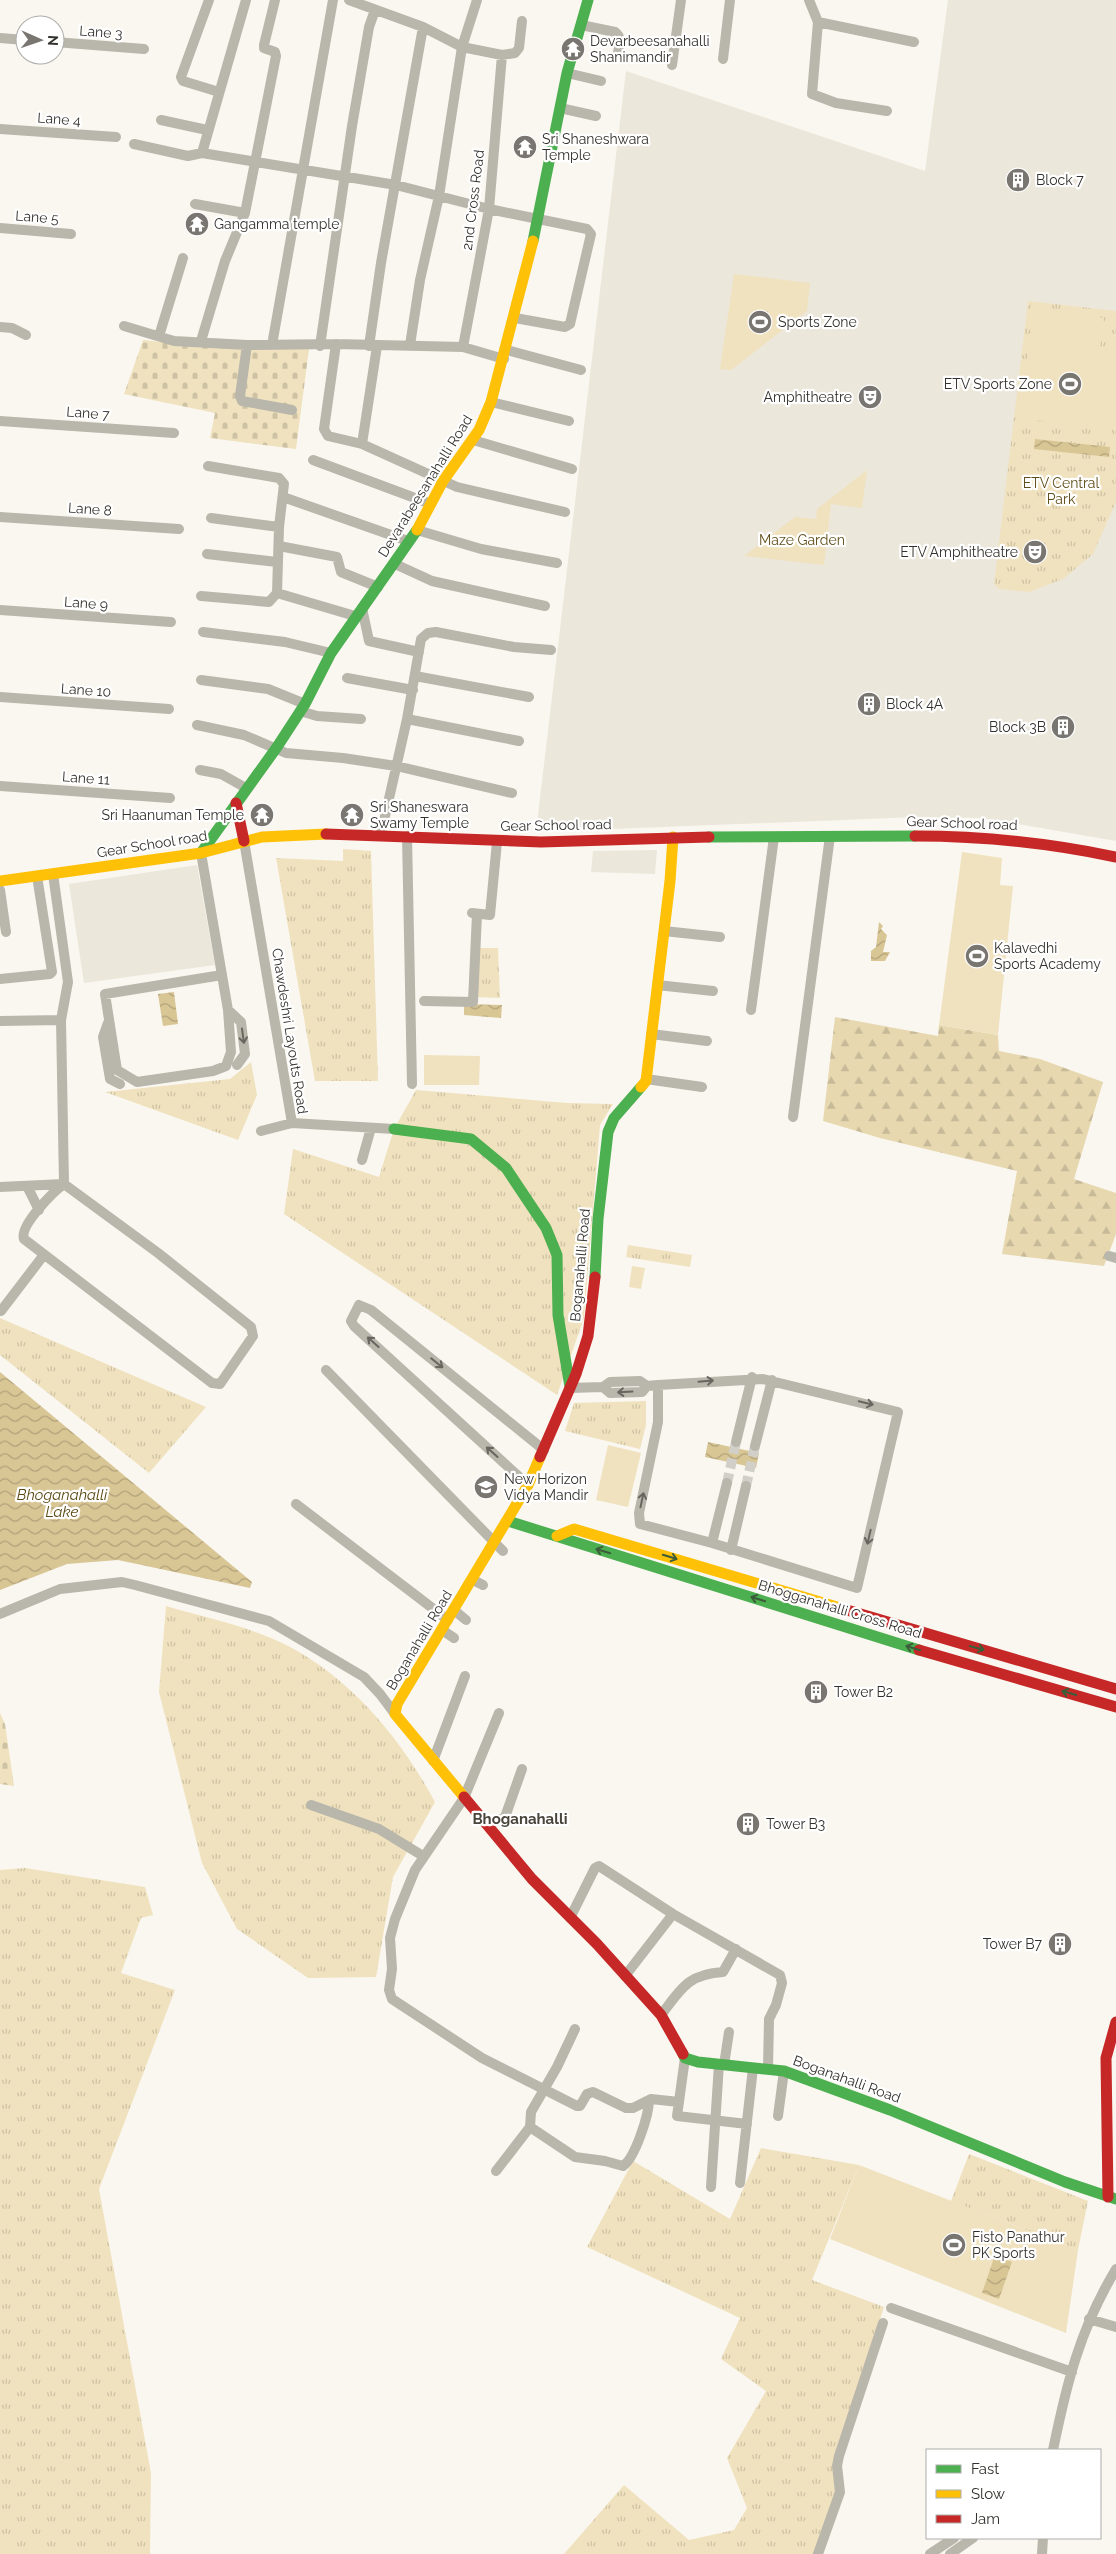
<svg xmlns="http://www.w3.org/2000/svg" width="1116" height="2554" font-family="Raleway,sans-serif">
	<defs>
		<pattern id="grass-tufts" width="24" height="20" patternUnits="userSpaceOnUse" patternTransform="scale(1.25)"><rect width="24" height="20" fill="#f0e2be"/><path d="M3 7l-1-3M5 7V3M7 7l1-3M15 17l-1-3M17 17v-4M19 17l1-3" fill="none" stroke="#cec2a4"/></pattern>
		<pattern id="forest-firs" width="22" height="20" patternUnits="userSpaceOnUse" patternTransform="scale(1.25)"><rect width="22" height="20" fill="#e8d8b0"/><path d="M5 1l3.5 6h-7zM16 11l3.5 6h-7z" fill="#c7ba98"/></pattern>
		<pattern id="cemetery-stones" width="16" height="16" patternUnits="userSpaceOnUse" patternTransform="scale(1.25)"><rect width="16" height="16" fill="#f0e2be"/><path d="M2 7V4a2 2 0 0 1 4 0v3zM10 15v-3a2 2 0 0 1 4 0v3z" fill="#cec2a4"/></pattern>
		<pattern id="water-waves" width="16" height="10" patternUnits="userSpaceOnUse" patternTransform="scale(1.25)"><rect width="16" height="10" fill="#d9c695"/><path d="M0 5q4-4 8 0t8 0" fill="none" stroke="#b1a17a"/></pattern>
	</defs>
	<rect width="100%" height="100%" fill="#faf7f0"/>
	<!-- built -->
	<path fill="#ece7db" d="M948,0H1116V841L982,818L918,817L536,832L626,71L925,171Z
		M657,850L655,874L591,872L593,851Z
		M197,865L215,965L84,983L69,884Z"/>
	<!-- grass -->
	<path fill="url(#grass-tufts)" d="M1028,301L1116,311V502L1093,554L1063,579L1029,592L999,589L994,584Z
		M343,849L371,851L378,1081H315L276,858L343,861Z
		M478,948H498L500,998L474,997Z
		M251,1062L257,1095L238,1140L105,1092L230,1079Z
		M416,1090L567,1103L613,1104L600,1125L584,1318L557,1395L284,1214L293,1149L379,1177L394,1129Z
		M628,1245L692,1255L690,1267L626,1257Z
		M0,1318L206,1407L149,1473L0,1355Z
		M646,1401V1425L640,1449L565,1431L574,1403Z
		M166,1606C200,1616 238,1624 271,1638C344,1669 399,1735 435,1802L393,1877L376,1977L308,1978L237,1929L202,1863L159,1692Z
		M25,1868L145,1887L153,1915L141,1918L121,1973L175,1990L99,2189L151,2473L150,2554H0V1870Z
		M761,2148L859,2165L812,2280L884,2307L836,2453L843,2490L815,2554H564L624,2485L689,2540L734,2530L747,2508L727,2458L766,2391L721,2359L740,2318L587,2247L633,2161L730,2219Z
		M969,2154L1088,2201L1078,2250L951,2201Z"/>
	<!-- forest -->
	<path fill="url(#forest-firs)" d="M835,1017L938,1036L939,1025L998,1035L999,1051L1040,1059L1103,1082L1074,1179L1116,1193V1234L1104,1266L1002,1254L1017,1171L880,1138L823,1121Z"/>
	<!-- cemetery -->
	<path fill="url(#cemetery-stones)" d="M143,340L219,348L309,349L296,449L210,438L215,413L124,394Z
		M0,1713L5,1724L14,1786L0,1784Z"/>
	<!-- garden -->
	<path fill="#f0e2be" d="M734,274L810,283L807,311L731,370L720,369Z
		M1033,309L1104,318L1100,347L1116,350V430L1020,418Z
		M867,470L862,508L831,504L824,565L744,556L795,517L816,519L817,509Z
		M962,852L1002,858L1000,885L1013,886L998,1035L939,1025Z
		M424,1055L480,1056L479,1085H424Z
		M632,1266L645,1268L641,1289L629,1287Z
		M608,1445L641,1453L628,1507L596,1500Z
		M859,2165L1078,2250L1066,2333L830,2239Z"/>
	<!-- water -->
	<path fill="url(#water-waves)" d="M1035,439L1110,447L1109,457L1034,449Z
		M879,922L883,926L881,929L887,935L883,952H890L885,961H871V951L876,947Z
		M174,992L178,1024L163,1026L158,994Z
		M464,1004L502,1005L501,1018L464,1015Z
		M0,1372L252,1582L250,1588L118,1560L67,1564L0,1590Z
		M708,1442L759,1453L756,1468L705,1457Z
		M995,2255L1012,2262L999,2299L982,2293Z"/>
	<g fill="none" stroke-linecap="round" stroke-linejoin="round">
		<!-- street-tunnel -->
		<path stroke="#d2cfc9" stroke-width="10" stroke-dasharray="10 5" stroke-linecap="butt" d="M727,1483L736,1442
			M746,1486L755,1446"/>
		<!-- street -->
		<path stroke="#b9b6ac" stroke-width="10" d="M209,0L181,77L183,81L219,92
			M349,0L423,27L462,47L477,0
			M809,0L818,22L812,94L836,103L887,111
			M818,22L914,42
			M581,25L615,32C623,38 619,45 618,53
			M0,38L25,40
			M55,42L144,49
			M723,59L730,0
			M672,65L681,0
			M567,73L601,81
			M560,108L596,116
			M161,120L207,130
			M0,129L116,137
			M134,144L188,156L202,153L396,185L489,209L587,229L591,234L570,324L565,327L515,318
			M202,153L246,0
			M195,204L245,213
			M0,228L71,234
			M124,326L174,341L247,345L336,344L463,347L504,359
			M0,327L12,328L26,335
			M159,336L183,258
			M201,341L225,261L245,213L276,56L275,52L264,48V45L275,0
			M336,344L324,429L328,436L362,444L457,487L565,512
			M247,345L240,396L242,401L292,410
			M272,345L333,0
			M410,345L420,280L439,196L462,47L502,55L515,53L519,48L522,21
			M320,346L352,126L369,27L375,10
			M369,346L381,263L423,27
			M463,347L489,209L502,55
			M507,350L581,370
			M491,402L569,421
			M0,421L174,433
			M473,440L572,469
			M362,444L377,346
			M313,460L431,504
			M283,497L408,541
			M0,517L179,529
			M211,518L279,527
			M417,530L481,549L557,563
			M279,546L337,557L341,572L378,587
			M207,554L277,562
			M395,564L432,581L545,606
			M277,593L355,616
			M201,596L269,602L277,593L279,527L284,484L279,478L208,466
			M362,608L369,641L419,652
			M0,610L171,622
			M203,632L285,642L331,653
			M415,676L529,697
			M347,678L413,690
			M201,680L268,689L305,704
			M0,697L169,709
			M300,711L317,716L361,719
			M407,719L519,741
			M197,725L244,735L286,753L343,758L396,766L512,793
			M200,770L221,774L246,788
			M0,786L170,798
			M381,834L407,719L421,639L428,633L436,632L514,647L551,650
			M407,836L412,1084
			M244,841L292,1123L394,1129
			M201,853L228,1010L231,1052L226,1066L213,1071L137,1082L117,1070L105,994L222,975
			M0,890L6,932
			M472,913L490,915L497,842
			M664,931L720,937
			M0,979L50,974L52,972L37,876
			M657,985L713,991
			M424,1001L473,1002L477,914
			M228,1010L241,1022L245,1054L237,1065
			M751,1010L774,837
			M0,1021L61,1020L68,982L53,874
			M108,1023L103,1037L110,1079L120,1084
			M651,1034L707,1041
			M646,1079L702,1087
			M793,1117L830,836
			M261,1131L292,1123
			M362,1160L371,1128
			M64,1184L158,1253L251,1327L253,1336L220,1384L212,1383L24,1239C19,1226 53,1192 64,1184Z
			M0,1187L64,1184L61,1020
			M28,1188L39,1210
			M1109,1256L1116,1258
			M1,1311L43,1256
			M326,1370L503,1551
			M603,1387L610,1393L642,1392L647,1386
			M570,1388L603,1387L610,1382L640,1381L647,1386L658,1385L763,1379L898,1412L857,1588L712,1543L640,1524L639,1513L658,1422V1385
			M736,1442L752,1377
			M755,1446L772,1380
			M528,1485L354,1326L351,1321L359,1305L371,1310L544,1450
			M296,1504L448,1620
			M712,1543L727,1483
			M731,1550L746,1486
			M473,1580L483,1585
			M454,1610L466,1620
			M0,1614L60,1589L122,1582L135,1585L269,1621L364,1677L380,1694L395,1714
			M442,1630L454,1638
			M499,1713L464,1798L415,1870L395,1919L390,1938L392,1969L389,1990L392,1999L482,2058L577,2106H580L587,2094L593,2092L626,2108H633L651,2099L679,2102
			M433,1761L465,1676
			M311,1805L379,1829L423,1856
			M487,1825L505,1817L522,1769
			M570,1918L595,1868L599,1866L673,1914L780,1975L782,1983L776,2005L769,2019L768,2069
			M625,1976L673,1914
			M661,2015C681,1989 688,1974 723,1972L736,1949
			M685,2058L677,2116L747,2124
			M724,2065L729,2032
			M778,2116L784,2071
			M530,2127L575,2157L605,2161L623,2166C635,2158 649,2115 649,2100
			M496,2171L530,2127L531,2112L557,2067L575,2029
			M740,2183L753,2068
			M711,2187L719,2064
			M891,2308L1072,2372
			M1089,2319L1116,2327
			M1053,2450C1067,2382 1080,2329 1116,2269
			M818,2554L840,2492L837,2466L839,2456L883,2323
			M930,2554L954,2538
			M950,2554L973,2538
			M1042,2554L1043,2538"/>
		<!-- fast -->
		<path stroke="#4caf50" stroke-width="11" d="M533,241L567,73L588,0
			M709,837L915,836
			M201,853L277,747L305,704L331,653L417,530
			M394,1129L471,1139L506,1168L546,1228L557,1255L558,1315L570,1387
			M595,1277L598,1219L608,1132L614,1118L641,1087
			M508,1521L919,1650
			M683,2054L685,2058L698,2062L784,2071L890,2110L1065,2182L1116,2199"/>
		<!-- slow -->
		<path stroke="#ffc107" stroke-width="11" d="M417,530L443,481L479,430L491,402L533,241
			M0,881L201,853L262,837L326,834
			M641,1087L646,1081L670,881L673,837
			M557,1536L574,1529L847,1610
			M464,1797L395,1714L397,1704L528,1485L540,1457"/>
		<!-- jam -->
		<path stroke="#c62828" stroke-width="11" d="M236,803L244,841
			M326,834L541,842L709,837
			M915,836C983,836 1049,843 1116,857
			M540,1457L576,1374L588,1336L595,1277
			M847,1610L1116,1689
			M919,1650L1116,1707
			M464,1797L532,1879L597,1944L661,2015L683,2054
			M1108,2197L1106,2058L1116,2022"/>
	</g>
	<!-- one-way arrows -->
	<defs><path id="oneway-shaft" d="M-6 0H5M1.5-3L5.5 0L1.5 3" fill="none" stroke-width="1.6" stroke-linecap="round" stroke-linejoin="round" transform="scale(1.25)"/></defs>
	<g stroke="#696660">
		<use href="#oneway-shaft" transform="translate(243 1036) rotate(82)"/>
		<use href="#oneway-shaft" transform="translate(373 1342) rotate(-138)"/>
		<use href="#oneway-shaft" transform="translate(437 1363) rotate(39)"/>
		<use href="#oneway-shaft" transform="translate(706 1381) rotate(-5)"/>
		<use href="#oneway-shaft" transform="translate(625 1392) rotate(177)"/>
		<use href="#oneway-shaft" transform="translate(866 1403) rotate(14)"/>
		<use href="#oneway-shaft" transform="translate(492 1452) rotate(-138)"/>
		<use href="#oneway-shaft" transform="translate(642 1500) rotate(-78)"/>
		<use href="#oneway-shaft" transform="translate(869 1537) rotate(103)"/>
	</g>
	<g stroke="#3c5d39">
		<use href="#oneway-shaft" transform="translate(603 1551) rotate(-163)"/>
		<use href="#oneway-shaft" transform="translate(670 1557) rotate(17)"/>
		<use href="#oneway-shaft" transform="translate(758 1599) rotate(-163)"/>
		<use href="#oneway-shaft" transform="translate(913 1648) rotate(-163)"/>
		<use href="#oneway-shaft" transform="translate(977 1648) rotate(16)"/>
		<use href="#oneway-shaft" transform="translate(1069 1693) rotate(-164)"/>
	</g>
	<!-- icons -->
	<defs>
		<g id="temple-disc" transform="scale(1.25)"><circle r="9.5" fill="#797671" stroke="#fff"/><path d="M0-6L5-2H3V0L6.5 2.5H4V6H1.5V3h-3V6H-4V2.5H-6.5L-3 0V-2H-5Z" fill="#fff"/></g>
		<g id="building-disc" transform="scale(1.25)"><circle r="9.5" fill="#797671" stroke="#fff"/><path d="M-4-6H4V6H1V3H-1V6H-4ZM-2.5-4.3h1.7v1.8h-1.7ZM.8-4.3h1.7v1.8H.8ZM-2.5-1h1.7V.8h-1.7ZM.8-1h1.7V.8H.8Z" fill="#fff"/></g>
		<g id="stadium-disc" transform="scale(1.25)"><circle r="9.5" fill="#797671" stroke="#fff"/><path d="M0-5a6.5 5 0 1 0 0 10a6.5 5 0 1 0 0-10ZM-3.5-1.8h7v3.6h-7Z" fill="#fff"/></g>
		<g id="theatre-disc" transform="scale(1.25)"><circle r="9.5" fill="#797671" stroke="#fff"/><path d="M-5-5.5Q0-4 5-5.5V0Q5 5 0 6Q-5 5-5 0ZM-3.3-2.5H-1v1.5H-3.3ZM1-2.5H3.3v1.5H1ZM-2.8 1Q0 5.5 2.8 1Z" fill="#fff"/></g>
		<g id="school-disc" transform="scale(1.25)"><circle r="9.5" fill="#797671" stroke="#fff"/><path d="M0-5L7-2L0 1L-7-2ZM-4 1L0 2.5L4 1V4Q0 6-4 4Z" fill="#fff"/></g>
	</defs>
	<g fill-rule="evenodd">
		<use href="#temple-disc" x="573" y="49"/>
		<use href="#temple-disc" x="525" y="147"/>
		<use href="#building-disc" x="1018" y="180"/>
		<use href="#temple-disc" x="197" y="224"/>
		<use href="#stadium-disc" x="760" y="322"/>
		<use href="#stadium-disc" x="1070" y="384"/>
		<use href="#theatre-disc" x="870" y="397"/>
		<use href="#theatre-disc" x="1035" y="552"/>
		<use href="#building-disc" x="869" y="704"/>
		<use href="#building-disc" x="1063" y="727"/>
		<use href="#temple-disc" x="262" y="815"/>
		<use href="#temple-disc" x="352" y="815"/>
		<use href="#stadium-disc" x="977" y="956"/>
		<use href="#school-disc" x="486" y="1487"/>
		<use href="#building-disc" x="816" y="1692"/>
		<use href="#building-disc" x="748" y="1824"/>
		<use href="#building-disc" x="1060" y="1944"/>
		<use href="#stadium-disc" x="954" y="2245"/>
	</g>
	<g text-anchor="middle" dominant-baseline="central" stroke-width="4.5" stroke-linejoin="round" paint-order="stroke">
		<!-- street labels -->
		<g font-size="14" fill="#33312d" stroke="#fff">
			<text transform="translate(101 32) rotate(4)">Lane 3</text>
			<text transform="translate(59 119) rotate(4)">Lane 4</text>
			<text transform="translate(473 200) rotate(-83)">2nd Cross Road</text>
			<text transform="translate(37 217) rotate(4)">Lane 5</text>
			<text transform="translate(88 413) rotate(4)">Lane 7</text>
			<text transform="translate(425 486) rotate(-58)">Devarabeesanahalli Road</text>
			<text transform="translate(90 509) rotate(4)">Lane 8</text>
			<text transform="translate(86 603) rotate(4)">Lane 9</text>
			<text transform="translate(86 690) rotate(4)">Lane 10</text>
			<text transform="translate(86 778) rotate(4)">Lane 11</text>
			<text transform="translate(962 823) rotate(2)">Gear School road</text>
			<text transform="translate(556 825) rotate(-1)">Gear School road</text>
			<text transform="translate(152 844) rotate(-9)">Gear School road</text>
			<text transform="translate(290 1031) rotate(81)">Chawdeshri Layouts Road</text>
			<text transform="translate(580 1265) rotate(-85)">Boganahalli Road</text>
			<text transform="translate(840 1609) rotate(17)">Bhogganahalli Cross Road</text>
			<text transform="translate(419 1640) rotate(-59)">Boganahalli Road</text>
			<text transform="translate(847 2079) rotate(20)">Boganahalli Road</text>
		</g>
		<!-- poi labels -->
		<g font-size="14" fill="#33312d" stroke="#fff" text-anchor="start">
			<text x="590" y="41">Devarbeesanahalli<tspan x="590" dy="16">Shanimandir</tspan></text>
			<text x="542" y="139">Sri Shaneshwara<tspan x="542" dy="16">Temple</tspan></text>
			<text x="1036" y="180">Block 7</text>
			<text x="214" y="224">Gangamma temple</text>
			<text x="778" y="322">Sports Zone</text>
			<text x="1052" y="384" text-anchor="end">ETV Sports Zone</text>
			<text x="852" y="397" text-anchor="end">Amphitheatre</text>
			<text x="1018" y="552" text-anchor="end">ETV Amphitheatre</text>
			<text x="886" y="704">Block 4A</text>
			<text x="1046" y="727" text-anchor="end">Block 3B</text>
			<text x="370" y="807">Sri Shaneswara<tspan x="370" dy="16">Swamy Temple</tspan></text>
			<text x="244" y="815" text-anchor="end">Sri Haanuman Temple</text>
			<text x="994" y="948">Kalavedhi<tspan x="994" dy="16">Sports Academy</tspan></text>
			<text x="504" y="1479">New Horizon<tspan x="504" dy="16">Vidya Mandir</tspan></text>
			<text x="834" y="1692">Tower B2</text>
			<text x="766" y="1824">Tower B3</text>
			<text x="1042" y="1944" text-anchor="end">Tower B7</text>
			<text x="972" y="2237">Fisto Panathur<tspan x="972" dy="16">PK Sports</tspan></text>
		</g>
		<!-- park labels -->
		<g font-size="14" fill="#604e1a" stroke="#fff">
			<text x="1061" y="483">ETV Central<tspan x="1061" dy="16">Park</tspan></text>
			<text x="802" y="540">Maze Garden</text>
		</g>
		<!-- water labels -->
		<g font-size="15" font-style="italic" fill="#5a4813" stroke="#fff">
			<text x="62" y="1495">Bhoganahalli<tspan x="62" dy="17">Lake</tspan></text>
		</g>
		<!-- neighbourhood labels -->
		<g font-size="15" font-weight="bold" fill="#49453c" stroke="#fff">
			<text x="520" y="1819">Bhoganahalli</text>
		</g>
	</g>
	<!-- legend -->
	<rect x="926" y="2449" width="175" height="90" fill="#ffffff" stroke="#adadab"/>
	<rect x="936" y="2465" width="25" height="8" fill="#4caf50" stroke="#adadab"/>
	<text x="971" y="2474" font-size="15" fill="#33312d">Fast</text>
	<rect x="936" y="2490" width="25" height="8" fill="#ffc107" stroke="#adadab"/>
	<text x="971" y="2499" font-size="15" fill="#33312d">Slow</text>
	<rect x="936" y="2515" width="25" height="8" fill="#c62828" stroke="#adadab"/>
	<text x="971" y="2524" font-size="15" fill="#33312d">Jam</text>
	<!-- north arrow -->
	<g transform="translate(40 40) rotate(92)"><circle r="24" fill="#ffffff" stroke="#adadab"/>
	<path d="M0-4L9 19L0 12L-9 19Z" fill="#797671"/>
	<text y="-8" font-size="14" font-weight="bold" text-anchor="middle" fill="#33312d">N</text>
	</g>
</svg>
